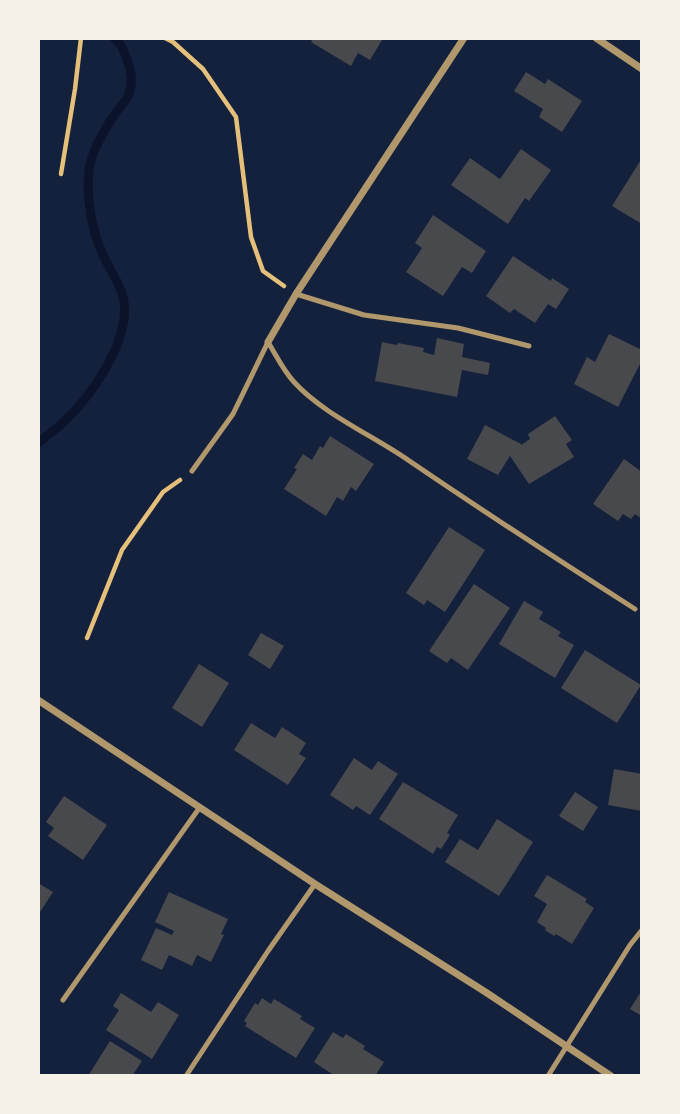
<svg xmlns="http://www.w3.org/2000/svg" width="680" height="1114" font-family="'Fira Sans',sans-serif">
	<rect width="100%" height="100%" fill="#14213d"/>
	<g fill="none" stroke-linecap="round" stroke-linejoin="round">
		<!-- stream -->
		<path stroke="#0b132b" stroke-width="9" d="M38,443C52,432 67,421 78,407C100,382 132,332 123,297C120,284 111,272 105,259C92,233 86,200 89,171C91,151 104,130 115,114C119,108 125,102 128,96C133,85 132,72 127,60C124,51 122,45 114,38"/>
	</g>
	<!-- building -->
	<path fill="#48494c" d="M313,38H380L382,40L370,60L358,53L351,66L311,42Z
		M526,72L545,84L548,79L582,101L562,132L539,117L543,109L514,91Z
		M521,149L551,170L529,201L525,198L508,224L451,185L470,158L500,179Z
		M642,158V224L612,206Z
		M433,215L486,251L472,273L462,267L443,296L406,272L422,248L415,243Z
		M513,256L551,281L552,278L569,289L556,309L548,304L535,323L514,309L510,313L486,296Z
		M609,334L642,350V360L618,407L574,384L587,357L595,362Z
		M437,338L464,344L462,357L490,363L488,375L462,370L457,397L375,381L382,342L397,345L398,343L424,348L423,352L434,355Z
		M555,416L572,440L566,444L574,457L529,484L510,456L498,475L467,459L485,425L521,444V445L530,439L528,434Z
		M330,436L374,464L356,491L351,487L343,501L337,497L326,516L284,489L297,469L294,468L303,454L312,460L320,446L323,448Z
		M624,459L642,472V519L635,514L631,519L623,514L618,521L593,504Z
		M449,527L485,550L445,612L427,600L424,605L406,593Z
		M474,584L510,608L468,670L451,658L447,663L429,651Z
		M524,601L543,612L539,619L561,632L558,636L574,645L555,678L499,644Z
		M261,633L284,646L270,669L248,655Z
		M585,650L641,685L617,723L561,688Z
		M199,664L229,683L202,727L172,708Z
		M251,723L275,738L282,727L306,743L299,754L306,758L288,785L234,750Z
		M354,758L372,770L378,761L398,774L370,815L356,806L353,810L330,795Z
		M614,769L642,774V811L608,805Z
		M403,782L458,815L447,833L450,835L441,849L437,847L433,854L379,819Z
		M575,792L598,807L583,831L559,816Z
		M64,796L107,825L83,860L48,836L54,828L46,822Z
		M497,819L533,842L499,896L445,862L460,839L478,850Z
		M547,875L587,899L585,902L594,908L572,944L556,934L554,936L545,930L546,928L537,922L547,904L534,896Z
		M38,883L53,892L38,915Z
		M169,892L228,919L221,934L224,935L211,962L197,955L192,966L169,955L162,970L141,960L156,928L172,935L174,931L155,922Z
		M642,990V1016L630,1009Z
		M121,993L151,1012L158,1002L179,1015L152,1059L106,1030L119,1010L113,1006Z
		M262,998L271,1004L274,999L302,1016L300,1019L315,1028L296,1058L245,1026L247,1023L244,1021L255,1003L258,1005Z
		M333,1032L343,1038L346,1034L365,1046L363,1049L384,1062L375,1076H335L314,1062Z
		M110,1041L142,1061L132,1076H88Z"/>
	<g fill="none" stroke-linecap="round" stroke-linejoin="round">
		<!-- path -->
		<path stroke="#e5c07b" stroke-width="4.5" d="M165,38L173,42L203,69L236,117L251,237L263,271L284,286
			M61,174L75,89L81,38
			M87,638L122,550L163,492L180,480"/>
		<!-- service -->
		<path stroke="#b1986c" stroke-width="5" d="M296,294L364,315L458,328L529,346
			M268,342C276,355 283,370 294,382C323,414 372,435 408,460C483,511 558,560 635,609
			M192,471L233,414L268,342
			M63,1000L200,807
			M186,1076L268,951L315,884
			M548,1076L630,945L642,930"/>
		<!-- minor -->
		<path stroke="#b1986c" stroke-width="7" d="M596,38L642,69
			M268,342L296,294L464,38
			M38,700L315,884L487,993L611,1076"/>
	</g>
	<!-- border -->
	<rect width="680" height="1114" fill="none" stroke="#f6f1e7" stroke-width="80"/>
</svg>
